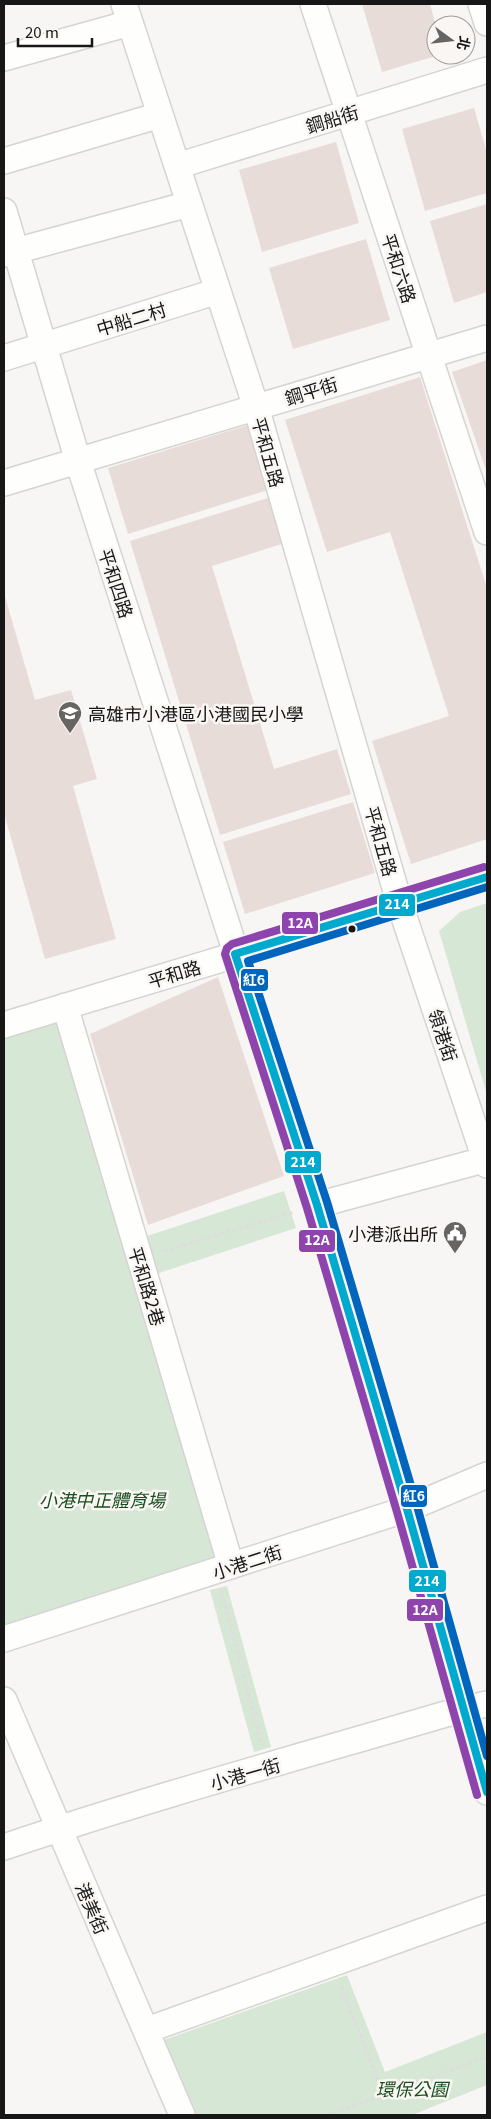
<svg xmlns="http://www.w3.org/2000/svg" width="491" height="2119" font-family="Georgia,'Noto Sans TC',serif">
	<rect width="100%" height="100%" fill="#f8f6f4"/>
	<!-- green -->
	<path fill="#d6e7d5" d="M487,903V1095L439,931L460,912Z
		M55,1011L223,1563L4,1634V1027Z
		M284,1191L296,1228L156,1274L144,1237Z
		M227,1586L271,1747L254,1752L210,1590Z
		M347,1975L385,2072L487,2032V2085L412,2115H192L161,2041Z"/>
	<!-- building -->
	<path fill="#e7dcd8" d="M362,4H430L436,26V56L382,72Z
		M474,108L487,153V193L425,211L402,129Z
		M336,142L359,223L262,252L239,170Z
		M487,204V292L454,303L430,221Z
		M366,239L390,320L293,349L269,268Z
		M487,360V473L452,372Z
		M420,377L487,588V839L411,864L372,741L449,716L390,532L327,552L285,420Z
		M248,425L268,490L128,534L108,468Z
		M271,497L285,543L212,566L274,769L337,749L351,794L220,835L130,541Z
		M4,593L35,700L71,690L97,779L73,786L116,939L45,959L4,813Z
		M353,802L375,873L245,914L223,842Z
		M218,977L284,1176L148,1225L90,1034Z"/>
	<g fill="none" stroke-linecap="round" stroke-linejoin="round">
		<!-- minor casing -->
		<g stroke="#d5d4d3" stroke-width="28">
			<path id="minor" d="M124,4L256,407L400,905L487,1165
				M313,4L487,532
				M481,4L487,23
				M4,58L130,23
				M4,161L160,115
				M177,166L487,70
				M4,211L78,461L317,1205L407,1509L487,1792
				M4,254L189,204
				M4,358L218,291
				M4,483L487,338
				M65,1006L231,1566
				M4,1025L400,905L487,877
				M317,1205L487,1159
				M4,1639L407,1509L487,1475
				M4,1700L182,2115
				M4,1847C155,1796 310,1754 463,1709L487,1704
				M147,2030L487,1908"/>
		</g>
		<!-- path -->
		<path stroke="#dedddd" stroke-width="3" stroke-dasharray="4 2.5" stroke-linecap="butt" d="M164,1251L294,1212
			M222,1593L261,1742
			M341,1986L384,2095
			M328,2115L487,2057"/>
		<!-- minor -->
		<use href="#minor" stroke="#fefefd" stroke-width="25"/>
		<!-- bus-1 casing -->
		<g stroke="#f9f6f3" stroke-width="11">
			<path id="bus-1" d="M235,954L317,1205L407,1509L487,1792
				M235,954L487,877"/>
		</g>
		<!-- bus-2 casing -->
		<g stroke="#f9f6f3" stroke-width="11">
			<path id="bus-2" d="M477,1795L397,1512L307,1208L225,954L227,948L232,944L484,867"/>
		</g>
		<!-- bus-3 casing -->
		<g stroke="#f9f6f3" stroke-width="11">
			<path id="bus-3" d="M487,887L248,961L327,1202L417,1506L487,1756"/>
		</g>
		<!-- bus-1 -->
		<use href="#bus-1" stroke="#00a9ce" stroke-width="8"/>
		<!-- bus-2 -->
		<use href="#bus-2" stroke="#8e44ad" stroke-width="8"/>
		<!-- bus-3 -->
		<use href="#bus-3" stroke="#0065bd" stroke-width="8"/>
	</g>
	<!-- icons -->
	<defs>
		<g id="school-pin" transform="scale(1.25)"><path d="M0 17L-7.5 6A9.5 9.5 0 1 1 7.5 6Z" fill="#666564" stroke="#f9f6f3"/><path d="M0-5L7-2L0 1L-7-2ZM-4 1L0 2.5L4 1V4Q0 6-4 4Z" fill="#fff"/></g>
		<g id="civic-pin" transform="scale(1.25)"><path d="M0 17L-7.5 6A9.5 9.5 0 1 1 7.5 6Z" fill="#666564" stroke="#f9f6f3"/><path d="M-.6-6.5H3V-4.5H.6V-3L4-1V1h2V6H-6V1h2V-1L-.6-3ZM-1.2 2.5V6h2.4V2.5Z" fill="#fff"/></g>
	</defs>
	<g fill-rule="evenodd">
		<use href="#school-pin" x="70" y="713"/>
		<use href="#civic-pin" x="455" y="1233"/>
	</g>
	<!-- markers -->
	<circle fill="#181717" stroke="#f9f6f3" stroke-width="2" cx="352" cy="929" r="4.5"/>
	<g text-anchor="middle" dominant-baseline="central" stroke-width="5" stroke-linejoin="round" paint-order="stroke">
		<!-- street labels -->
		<g font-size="18" fill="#181717" stroke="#f9f6f3">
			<text transform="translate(332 118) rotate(-17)">鋼船街</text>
			<text transform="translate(400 268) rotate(72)">平和六路</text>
			<text transform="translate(131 318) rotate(-17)">中船二村</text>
			<text transform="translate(311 390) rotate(-17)">鋼平街</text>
			<text transform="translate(269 452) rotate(74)">平和五路</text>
			<text transform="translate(117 583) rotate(72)">平和四路</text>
			<text transform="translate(382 841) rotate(74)">平和五路</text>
			<text transform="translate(174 973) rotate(-17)">平和路</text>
			<text transform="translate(444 1035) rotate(72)">領港街</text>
			<text transform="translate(148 1286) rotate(73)">平和路2巷</text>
			<text transform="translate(247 1561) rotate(-18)">小港二街</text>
			<text transform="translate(245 1773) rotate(-16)">小港一街</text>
			<text transform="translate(93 1908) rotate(66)">港美街</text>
		</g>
		<!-- poi labels -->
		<g font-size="18" fill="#181717" stroke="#f9f6f3" text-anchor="start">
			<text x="88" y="713">高雄市小港區小港國民小學</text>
			<text x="438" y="1233" text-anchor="end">小港派出所</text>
		</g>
		<!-- park labels -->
		<g font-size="18" font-style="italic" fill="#184e1e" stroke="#f9f6f3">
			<text x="102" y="1499">小港中正體育場</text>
			<text x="412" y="2088">環保公園</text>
		</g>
	</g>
	<g stroke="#f9f6f3" stroke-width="2">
		<rect x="378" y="893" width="38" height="24" rx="5" fill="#00a9ce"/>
		<rect x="281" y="911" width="38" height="24" rx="5" fill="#8e44ad"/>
		<rect x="240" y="968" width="29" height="24" rx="5" fill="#0065bd"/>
		<rect x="284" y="1150" width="38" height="24" rx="5" fill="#00a9ce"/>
		<rect x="298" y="1229" width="38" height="24" rx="5" fill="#8e44ad"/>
		<rect x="400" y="1484" width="28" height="24" rx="5" fill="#0065bd"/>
		<rect x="408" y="1569" width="39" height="24" rx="5" fill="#00a9ce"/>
		<rect x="406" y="1598" width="38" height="24" rx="5" fill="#8e44ad"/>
	</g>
	<g font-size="14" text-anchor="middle" font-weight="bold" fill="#fff">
		<text x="397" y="909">214</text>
		<text x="300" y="928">12A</text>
		<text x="254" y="985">紅6</text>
		<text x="303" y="1167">214</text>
		<text x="317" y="1245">12A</text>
		<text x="414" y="1501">紅6</text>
		<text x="427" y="1586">214</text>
		<text x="425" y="1615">12A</text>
	</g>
	<!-- border -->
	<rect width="491" height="2119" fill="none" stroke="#181717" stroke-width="10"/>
	<!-- north arrow -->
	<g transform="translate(451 40) rotate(105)"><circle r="24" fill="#f9f6f3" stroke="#9f9d9b"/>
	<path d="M0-4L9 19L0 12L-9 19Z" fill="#666564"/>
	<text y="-8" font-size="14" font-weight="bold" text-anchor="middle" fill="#181717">北</text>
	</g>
	<!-- scale -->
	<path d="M18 38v8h74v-8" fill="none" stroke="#181717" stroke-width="2.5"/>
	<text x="25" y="38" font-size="15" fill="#181717" stroke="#f9f6f3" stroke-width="4" paint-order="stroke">20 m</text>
</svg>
